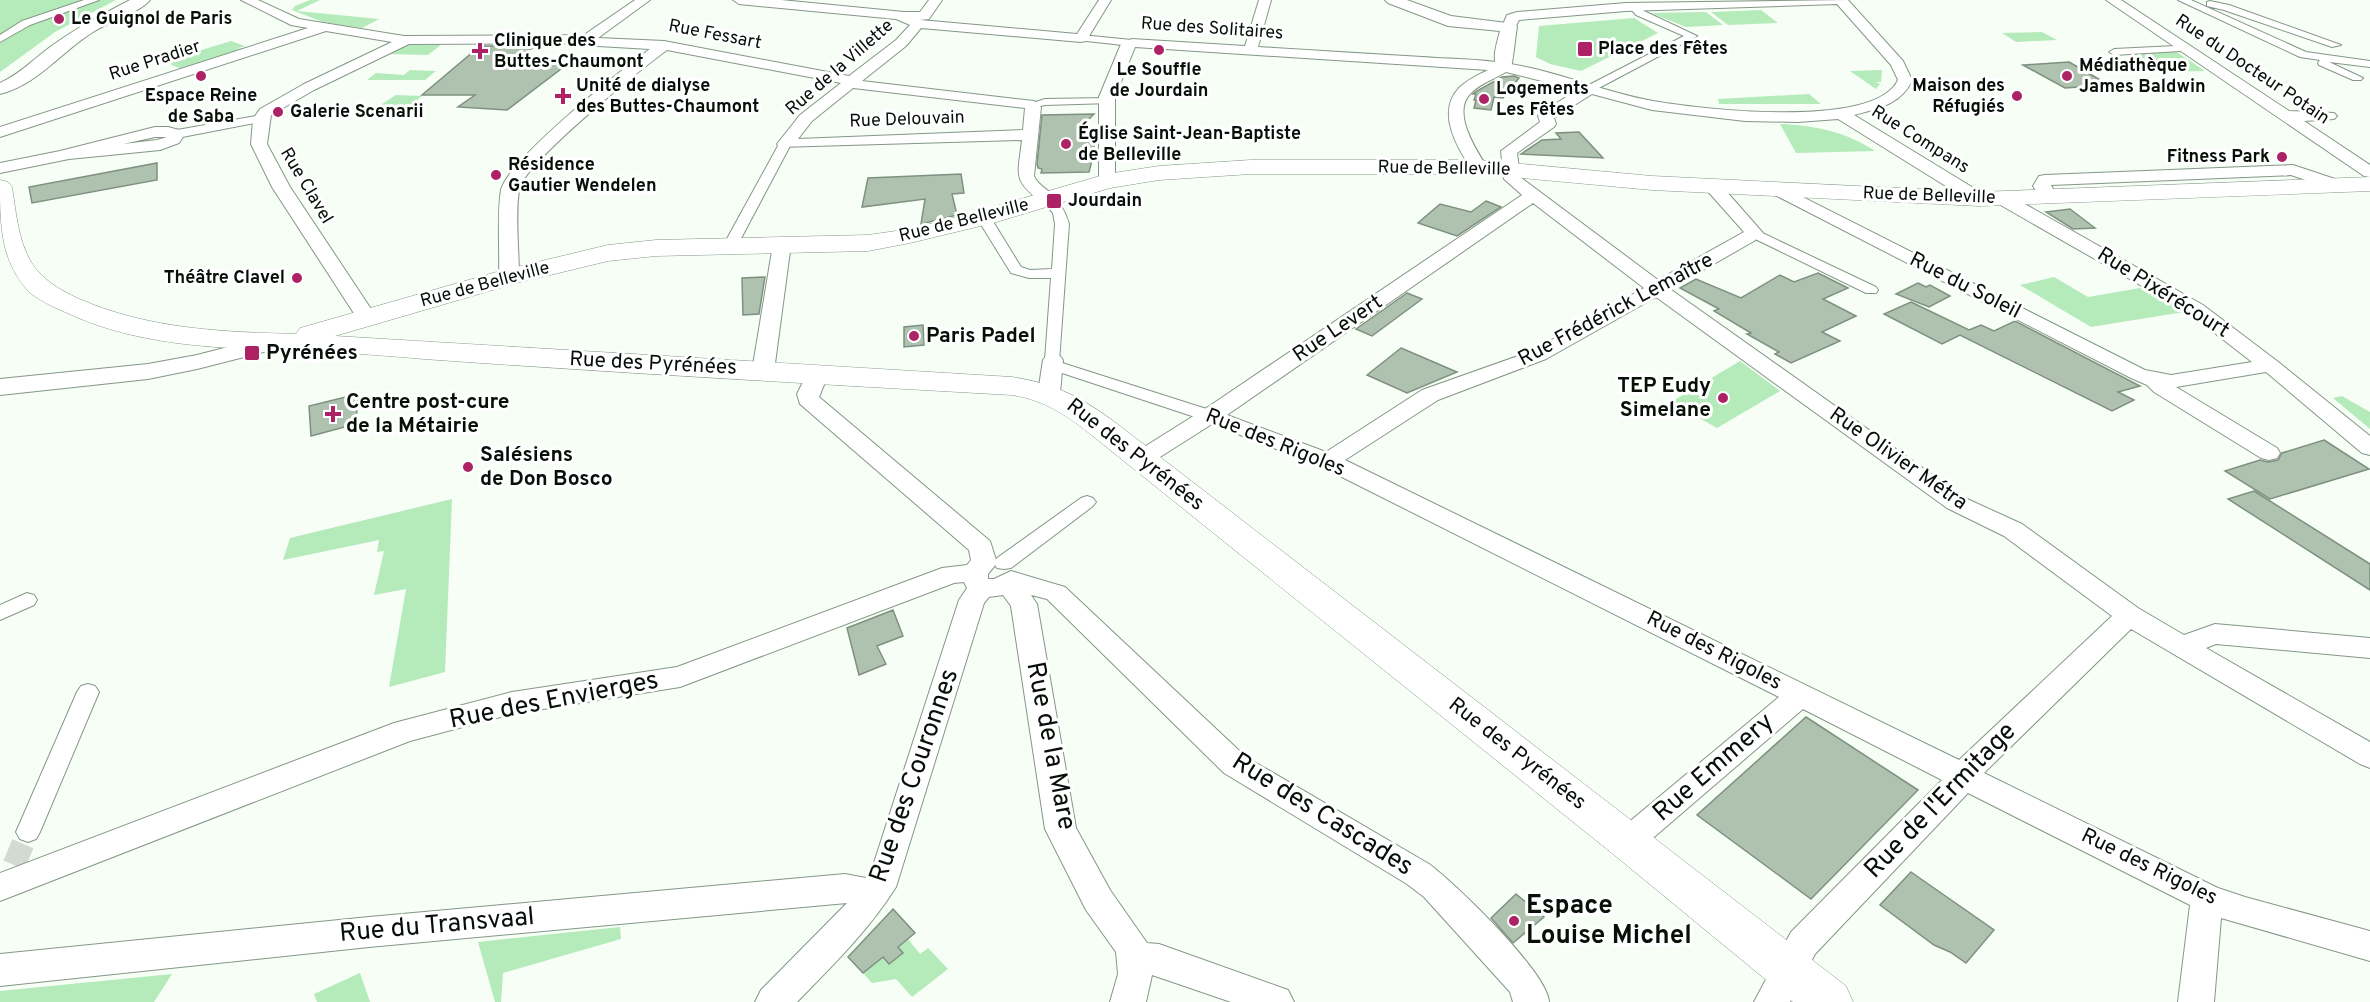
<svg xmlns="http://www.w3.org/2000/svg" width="2370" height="1002" font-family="Overpass,sans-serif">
	<rect width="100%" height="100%" fill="#f6fef6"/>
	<!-- green -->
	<path fill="#b5eaba" d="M0,0H116L55,32L0,72Z
		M310,0H320L297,11L379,19L362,28L323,22L292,10L295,6Z
		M1761,10L1778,23L1728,25L1711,12Z
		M1706,12L1723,25L1686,27L1651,13Z
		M1634,18L1658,33L1581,71L1550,64L1536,57L1539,26Z
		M2042,32L2057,40L2016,42L2002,33Z
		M231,41L245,46L235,49L249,47L181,69L170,64L185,55Z
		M442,44L428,55L385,54L406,45Z
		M2175,51L2205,71L2165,72L2129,54Z
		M410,70L436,71L425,80H367L376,73L404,75Z
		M1882,70L1881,82H1876L1880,84L1876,89L1850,71Z
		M1809,94L1821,104H1719L1718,99Z
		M396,95L422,96L400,115L375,119L379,106Z
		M1780,124C1813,125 1847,132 1875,151L1796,153Z
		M2054,277L2088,297L2146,287L2184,312L2091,327L2020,285Z
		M1740,361L1780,391L1717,428L1671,402Z
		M2342,396L2370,412V429L2333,398Z
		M452,499L445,672L389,687L406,589L374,595L384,551L377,552L379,540L283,560L290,538Z
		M620,927L621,939L503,973L501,1002H495L478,942Z
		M908,939L920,954L928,948L948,969L912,997L896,979L872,983L863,973L883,957L889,964L897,947Z
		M360,973L370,1002H317L314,994Z
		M172,974L154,1002H0V991Z"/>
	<!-- building -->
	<path fill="#afc2b0" stroke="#7e917f" stroke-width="1.5" d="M480,46H536L516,57L573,60L507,110L458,107L475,95H422Z
		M2069,62L2109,85L2065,88L2023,65Z
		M1514,76L1519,78L1503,98L1494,97L1491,110L1474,108L1476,100H1474L1476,94H1473L1475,92L1502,77Z
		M1094,114L1081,127L1091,129L1089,131L1094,133V153L1089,172L1041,173L1042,169L1038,168L1037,164L1042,115Z
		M1579,132L1603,158L1521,154L1542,140L1561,139L1556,133Z
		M157,163V180L32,203L29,187Z
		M961,174L964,193L952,194L957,215L921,224L925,199L862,207L868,178Z
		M1486,201L1501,207L1457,236L1418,223L1440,204L1471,212Z
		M2070,209L2095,228L2073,229L2046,212Z
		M1818,273L1848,288L1823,299L1856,316L1822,332L1840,341L1791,363L1775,354L1779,352L1747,334L1751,333L1714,311L1719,309L1680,288L1696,279L1741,298L1780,275L1794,282Z
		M765,277L759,314L743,315L742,278Z
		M1918,283L1926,287L1930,285L1950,296L1929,307L1896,294Z
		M1407,293L1422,299L1372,336L1356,329Z
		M1911,302L1969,330L1981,325L1994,331L2015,321L2140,386L2118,392L2134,400L2112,411L1960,335L1942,344L1884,314Z
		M923,325L924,345L904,347V327Z
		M1401,348L1457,372L1407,393L1367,375Z
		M358,394L356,424L311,436L309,406Z
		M2324,440L2369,469L2270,499L2225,471L2260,460L2268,462L2278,460L2282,453Z
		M2254,491L2370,564V590L2228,499Z
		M893,610L903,636L877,646L886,664L859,675L847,628Z
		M1806,717L1918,790L1811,899L1697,815Z
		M1911,872L1994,930L1966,963L1950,952L1934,945L1880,905Z
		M1516,894L1544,917L1513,943L1491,918Z
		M893,909L915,933L898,947L903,953L889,964L883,957L863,973L848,957Z"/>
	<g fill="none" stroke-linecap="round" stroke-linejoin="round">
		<!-- pedestrian-tunnel -->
		<path stroke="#d2dad2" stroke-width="23" stroke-dasharray="23 11" stroke-linecap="butt" d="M14,865L28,832"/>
		<!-- pedestrian casing -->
		<g stroke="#849786" stroke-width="2">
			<path id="pedestrian" d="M84,0H99L30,25L0,42V35L22,21Z
				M2178,0H2191L2306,52L2370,61V67L2329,62L2363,78L2361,80H2353L2319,65L2318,63L2320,60L2300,57Z
				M2210,1L2229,5L2341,45L2332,47L2224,10L2207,6V2Z
				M1631,5H1637L1644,11L1697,36L1595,90H1587V86L1684,36L1636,15L1629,7Z
				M1081,35L1132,40L1137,43L1132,46L1077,40V36Z
				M2176,46L2180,47V51L2114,55L2109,52L2114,49Z
				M1107,98L1113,101L1111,103L1045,105L1032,108L1026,105L1045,99Z
				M261,115L267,119L265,121L177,138L171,134L177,130Z
				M785,140L791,144L737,246L735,249H725L723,246L779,144Z
				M1048,195C1059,199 1066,213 1069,224L1059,362L1216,412L1218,416L1216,420H1204L1047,368L1045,360L1051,278H1029L1011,273L977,218L979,215H989L1021,267L1030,270L1052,269L1055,224L1053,213L1041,199Z
				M1754,229L1876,287L1878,290L1876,293H1866L1749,236L1747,233Z
				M1087,496L1093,498L1096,502L1093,506L1011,568L1004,569L997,568L994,563L997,558L1081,498Z
				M27,593L34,595L37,600L34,605L0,620V605Z
				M88,684L95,686L99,692L40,832L36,839L28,842L20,839L16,832L77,692L81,686Z"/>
		</g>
		<!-- minor casing -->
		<g stroke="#849786" stroke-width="2">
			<path id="minor" d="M241,0H258L299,19L404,36L584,35L635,0H650L598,38L664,41L849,76L896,40L910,25L896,19L739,4L733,0H781L904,12H920L929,0H942L929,19L920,20L1077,34L1099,0H1111L1086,41L1081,42L921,28L906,46L862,81L1034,101L1041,107L1034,176C1038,186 1050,190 1057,199L1054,203H1042C1012,179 1018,176 1022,140L779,147L777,144L800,115L841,83L667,50C641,69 522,165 519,190C515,216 519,250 519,277L516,281H502L499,277C500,253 497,212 501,190C507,161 622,69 650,49L598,46L587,43L409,44L314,90L271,115L267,144L290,187L377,318L374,322H360L357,318L272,187L251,144L253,119L260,109L304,84L392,42L326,31L0,137V127L308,28L291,25ZM853,88L1025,108L1023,130L798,139L812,121Z
				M1259,0H1271L1258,47C1313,50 1368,54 1422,57C1449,59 1477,59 1504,63C1555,70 1602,92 1653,101C1699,109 1875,130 1898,80L1891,65L1837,4L1626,11L1519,20L1514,30H1504L1502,27L1507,15L1517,12L1626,3L1848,0L1903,61L1912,80C1902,104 1877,109 1854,115L1985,195L1988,199L1985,203H1973L1838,119L1798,122L1745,121L1652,110L1592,94L1554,118L1556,124L1554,127L1517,153L1520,177L1658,280L1744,232L1704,187L1707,183H1719L1763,233L1754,241L1670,289L1965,498L2022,524L2138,608L2184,635L2215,624L2370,638V658L2216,644L2206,648L2370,742V768L2360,764L2131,629L1984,773L2218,888L2245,897L2370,931V961L2221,918L2214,1002H2178L2190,905L1968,793L1815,954L1790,1002H1754L1791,932L1942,780L1803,709L1639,850L1628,854L1617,850L1612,841L1617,832L1779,697L1320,466L1212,424L1149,464L1141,466L1133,464L1129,459L1133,454L1211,405L1522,195L1504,179L1501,151L1540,122L1538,116L1541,113L1577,90L1506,72C1494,79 1479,84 1470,94C1452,113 1476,150 1487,167L1479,172L1473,171C1457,148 1436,112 1459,88C1467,80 1478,75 1488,70L1135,47L1115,97V181L1113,185H1101L1099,181V97L1121,44L1132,39L1245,46ZM1533,203L1644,288L1532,351L1422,390L1326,452L1227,415ZM1656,297L1947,508L2004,536L2112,616L1959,760L1345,460L1438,400L1546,359Z
				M2106,0H2121L2289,111L2334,113L2337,116L2334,119L2304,121L2370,165V177L2364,176Z
				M155,127H168L183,131L185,134L179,143L160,150L69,159L0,173V163L60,151ZM155,137H167L157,140L123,144Z
				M2293,165L2338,180L2341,184L2338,188L2332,189L2291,175L2051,185L2057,197L2054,201H2042L2033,186L2039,176L2045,175Z
				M1777,184L2145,370L2171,375L2252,362L2189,313L1997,203L1994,199L1997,195H2009L2203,305L2277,361L2370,436V455L2362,453L2266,372L2176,387L2277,448L2280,453L2277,458L2269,460L2261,458L2154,392L2147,385L2131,378L1771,193L1768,189L1771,185Z
				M784,239L790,241L793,245L790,251L774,371L770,375L763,377L756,375L752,371L772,251L778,241Z
				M1053,354L1060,356L1063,360L1060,393L1057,398L1049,399L1041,398L1038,393L1043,360L1046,356Z
				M817,369L825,370L828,375L819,397L990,541L997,563L988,574V579H994L1011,571L1065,587L1246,757L1429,864C1455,883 1548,973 1549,1002H1513L1510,992L1424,897L1407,884L1224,773L1047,599L1031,595L1037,604L1076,828L1110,890L1147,943L1159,944L1288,990L1294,1002H1231L1152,975L1146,1002H1110L1118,974L1116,952L1086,910L1045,829L1011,606L1003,595L989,597L984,603L896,887C869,930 833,965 797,1002H755L761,990L847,903L369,947L0,986V954L369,917L845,874L866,878L871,872L959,600L967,588L964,582L954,583L680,687L512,714L410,741L0,901V873L394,723L512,692L677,667L942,568L967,565L971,560L969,550L800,404L797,394L809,370Z"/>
		</g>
		<!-- tertiary casing -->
		<g stroke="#849786" stroke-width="2">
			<path id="tertiary" d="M130,0H150C139,13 108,22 93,32C61,52 37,85 0,94V83C22,73 34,58 53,45C78,27 103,14 130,0Z
				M1385,0H1407L1451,16L1515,24L1517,27C1515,38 1513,64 1510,71H1498C1491,59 1497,43 1500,31L1448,26L1388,3Z
				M274,335L283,337L286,342L283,347L197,369L148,379L0,395V379L148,364L197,355Z"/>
		</g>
		<!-- secondary casing -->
		<g stroke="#849786" stroke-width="1">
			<path id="secondary" d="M1251,160H1479L1652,176L1979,192L2370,177V191L1979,206L1652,190L1479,174H1251L1159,180L1110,188L993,223L910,243L868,251L656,256L608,261L517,283L335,336L1012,377C1056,384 1081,397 1116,423L1846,986L1853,1002H1793L1613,854L1094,437C1068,416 1045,400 1012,395C816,384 620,373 424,359C392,356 361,354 329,352C240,348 147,351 65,312C53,307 41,301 30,293C0,261 0,225 0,180L8,182L12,187C16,212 18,240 31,262C41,279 60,290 77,298C147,329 221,332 296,334L300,328L500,271L608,245L656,240L868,235L910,229L976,212L1107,174L1159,166Z"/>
		</g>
		<!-- pedestrian -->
		<use href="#pedestrian" fill="#fff" fill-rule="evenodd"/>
		<!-- minor -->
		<use href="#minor" fill="#fff" fill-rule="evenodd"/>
		<!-- tertiary -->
		<use href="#tertiary" fill="#fff" fill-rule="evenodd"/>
		<!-- secondary -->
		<use href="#secondary" fill="#fff" fill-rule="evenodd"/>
	</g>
	<!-- markers -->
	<g fill="#ac2265" stroke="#fff" stroke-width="2">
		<circle cx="59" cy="19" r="6"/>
		<rect x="1577" y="41" width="16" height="16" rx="3"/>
		<circle cx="1159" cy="50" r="6"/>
		<path d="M477 42h6v6h6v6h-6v6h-6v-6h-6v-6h6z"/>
		<circle cx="201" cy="76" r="6"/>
		<circle cx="2067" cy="76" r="6"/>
		<path d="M560 87h6v6h6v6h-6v6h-6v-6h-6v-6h6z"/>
		<circle cx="2017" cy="96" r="6"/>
		<circle cx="1484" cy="99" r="6"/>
		<circle cx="278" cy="112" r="6"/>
		<circle cx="1066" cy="144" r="6"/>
		<circle cx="2282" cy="157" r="6"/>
		<circle cx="496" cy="175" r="6"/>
		<rect x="1046" y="193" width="16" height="16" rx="3"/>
		<circle cx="297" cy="278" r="6"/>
		<circle cx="914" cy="336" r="6"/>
		<rect x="244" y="345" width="16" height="16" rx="3"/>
		<circle cx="1723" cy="398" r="6"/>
		<path d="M330 405h6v6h6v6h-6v6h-6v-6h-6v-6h6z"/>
		<circle cx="468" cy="467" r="6"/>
		<circle cx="1514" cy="921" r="6"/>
	</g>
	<g text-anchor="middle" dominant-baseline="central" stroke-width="6" stroke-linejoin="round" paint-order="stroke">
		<!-- far-poi labels -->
		<g font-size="18" font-weight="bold" fill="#080f09" stroke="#fff" text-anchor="start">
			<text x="71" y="19">Le Guignol de Paris</text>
			<text x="494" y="41">Clinique des<tspan x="494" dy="21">Buttes-Chaumont</tspan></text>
			<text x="1598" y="49">Place des Fêtes</text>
			<text x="2079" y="66">Médiathèque<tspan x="2079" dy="21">James Baldwin</tspan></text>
			<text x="1159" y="70" text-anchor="middle">Le Souffle<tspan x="1159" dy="21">de Jourdain</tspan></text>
			<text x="576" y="86">Unité de dialyse<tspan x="576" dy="21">des Buttes-Chaumont</tspan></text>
			<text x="2005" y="86" text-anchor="end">Maison des<tspan x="2005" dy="21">Réfugiés</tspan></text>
			<text x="1496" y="89">Logements<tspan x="1496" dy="21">Les Fêtes</tspan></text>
			<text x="201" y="96" text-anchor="middle">Espace Reine<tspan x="201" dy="21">de Saba</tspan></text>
			<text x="290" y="112">Galerie Scenarii</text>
			<text x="1078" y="134">Église Saint-Jean-Baptiste<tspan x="1078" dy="21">de Belleville</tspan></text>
			<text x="2270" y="157" text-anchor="end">Fitness Park</text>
			<text x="508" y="165">Résidence<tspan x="508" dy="21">Gautier Wendelen</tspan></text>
			<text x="1068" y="201">Jourdain</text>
			<text x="285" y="278" text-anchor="end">Théâtre Clavel</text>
		</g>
		<!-- far-street labels -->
		<g font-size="18" fill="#080f09" stroke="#fff">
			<text transform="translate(1212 29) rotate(4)">Rue des Solitaires</text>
			<text transform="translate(715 35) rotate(11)">Rue Fessart</text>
			<text transform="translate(155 61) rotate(-18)">Rue Pradier</text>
			<text transform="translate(840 68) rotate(-41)">Rue de la Villette</text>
			<text transform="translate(2252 70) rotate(34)">Rue du Docteur Potain</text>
			<text transform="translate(907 120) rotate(-2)">Rue Delouvain</text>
			<text transform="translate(1920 140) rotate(32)">Rue Compans</text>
			<text transform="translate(1444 169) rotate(1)">Rue de Belleville</text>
			<text transform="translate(306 186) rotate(59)">Rue Clavel</text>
			<text transform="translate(1929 196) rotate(2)">Rue de Belleville</text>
			<text transform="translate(964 221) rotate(-14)">Rue de Belleville</text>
			<text transform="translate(485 285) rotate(-15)">Rue de Belleville</text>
		</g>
		<!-- street labels -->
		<g font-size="21" fill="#080f09" stroke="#fff">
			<text transform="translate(1965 286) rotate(27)">Rue du Soleil</text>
			<text transform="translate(2163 293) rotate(32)">Rue Pixérécourt</text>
			<text transform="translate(1616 310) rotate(-28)">Rue Frédérick Lemaître</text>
			<text transform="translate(1338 329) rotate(-34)">Rue Levert</text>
			<text transform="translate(653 364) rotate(3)">Rue des Pyrénées</text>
			<text transform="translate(1275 443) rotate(22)">Rue des Rigoles</text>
			<text transform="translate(1135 455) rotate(38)">Rue des Pyrénées</text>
			<text transform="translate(1898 459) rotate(35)">Rue Olivier Métra</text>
			<text transform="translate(1714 651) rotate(27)">Rue des Rigoles</text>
			<text transform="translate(1517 754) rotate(38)">Rue des Pyrénées</text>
			<text transform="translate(2149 867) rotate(26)">Rue des Rigoles</text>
		</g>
		<!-- poi labels -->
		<g font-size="21" font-weight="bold" fill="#080f09" stroke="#fff" text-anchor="start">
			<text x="926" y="336">Paris Padel</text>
			<text x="266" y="353">Pyrénées</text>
			<text x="1711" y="386" text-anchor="end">TEP Eudy<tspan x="1711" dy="24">Simelane</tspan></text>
			<text x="346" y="402">Centre post-cure<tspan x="346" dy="24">de la Métairie</tspan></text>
			<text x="480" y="455">Salésiens<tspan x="480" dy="24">de Don Bosco</tspan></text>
		</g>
		<!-- near-street labels -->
		<g font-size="26" fill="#080f09" stroke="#fff">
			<text transform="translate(554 701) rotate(-11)">Rue des Envierges</text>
			<text transform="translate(1050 746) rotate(79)">Rue de la Mare</text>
			<text transform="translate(1714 768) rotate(-41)">Rue Emmery</text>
			<text transform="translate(915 776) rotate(-71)">Rue des Couronnes</text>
			<text transform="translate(1941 801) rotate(-46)">Rue de l'Ermitage</text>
			<text transform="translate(1322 815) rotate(32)">Rue des Cascades</text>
			<text transform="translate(437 926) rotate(-5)">Rue du Transvaal</text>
		</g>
		<!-- near-poi labels -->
		<g font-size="26" font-weight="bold" fill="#080f09" stroke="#fff" text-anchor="start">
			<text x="1526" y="906">Espace<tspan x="1526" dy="30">Louise Michel</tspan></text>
		</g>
	</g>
</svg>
